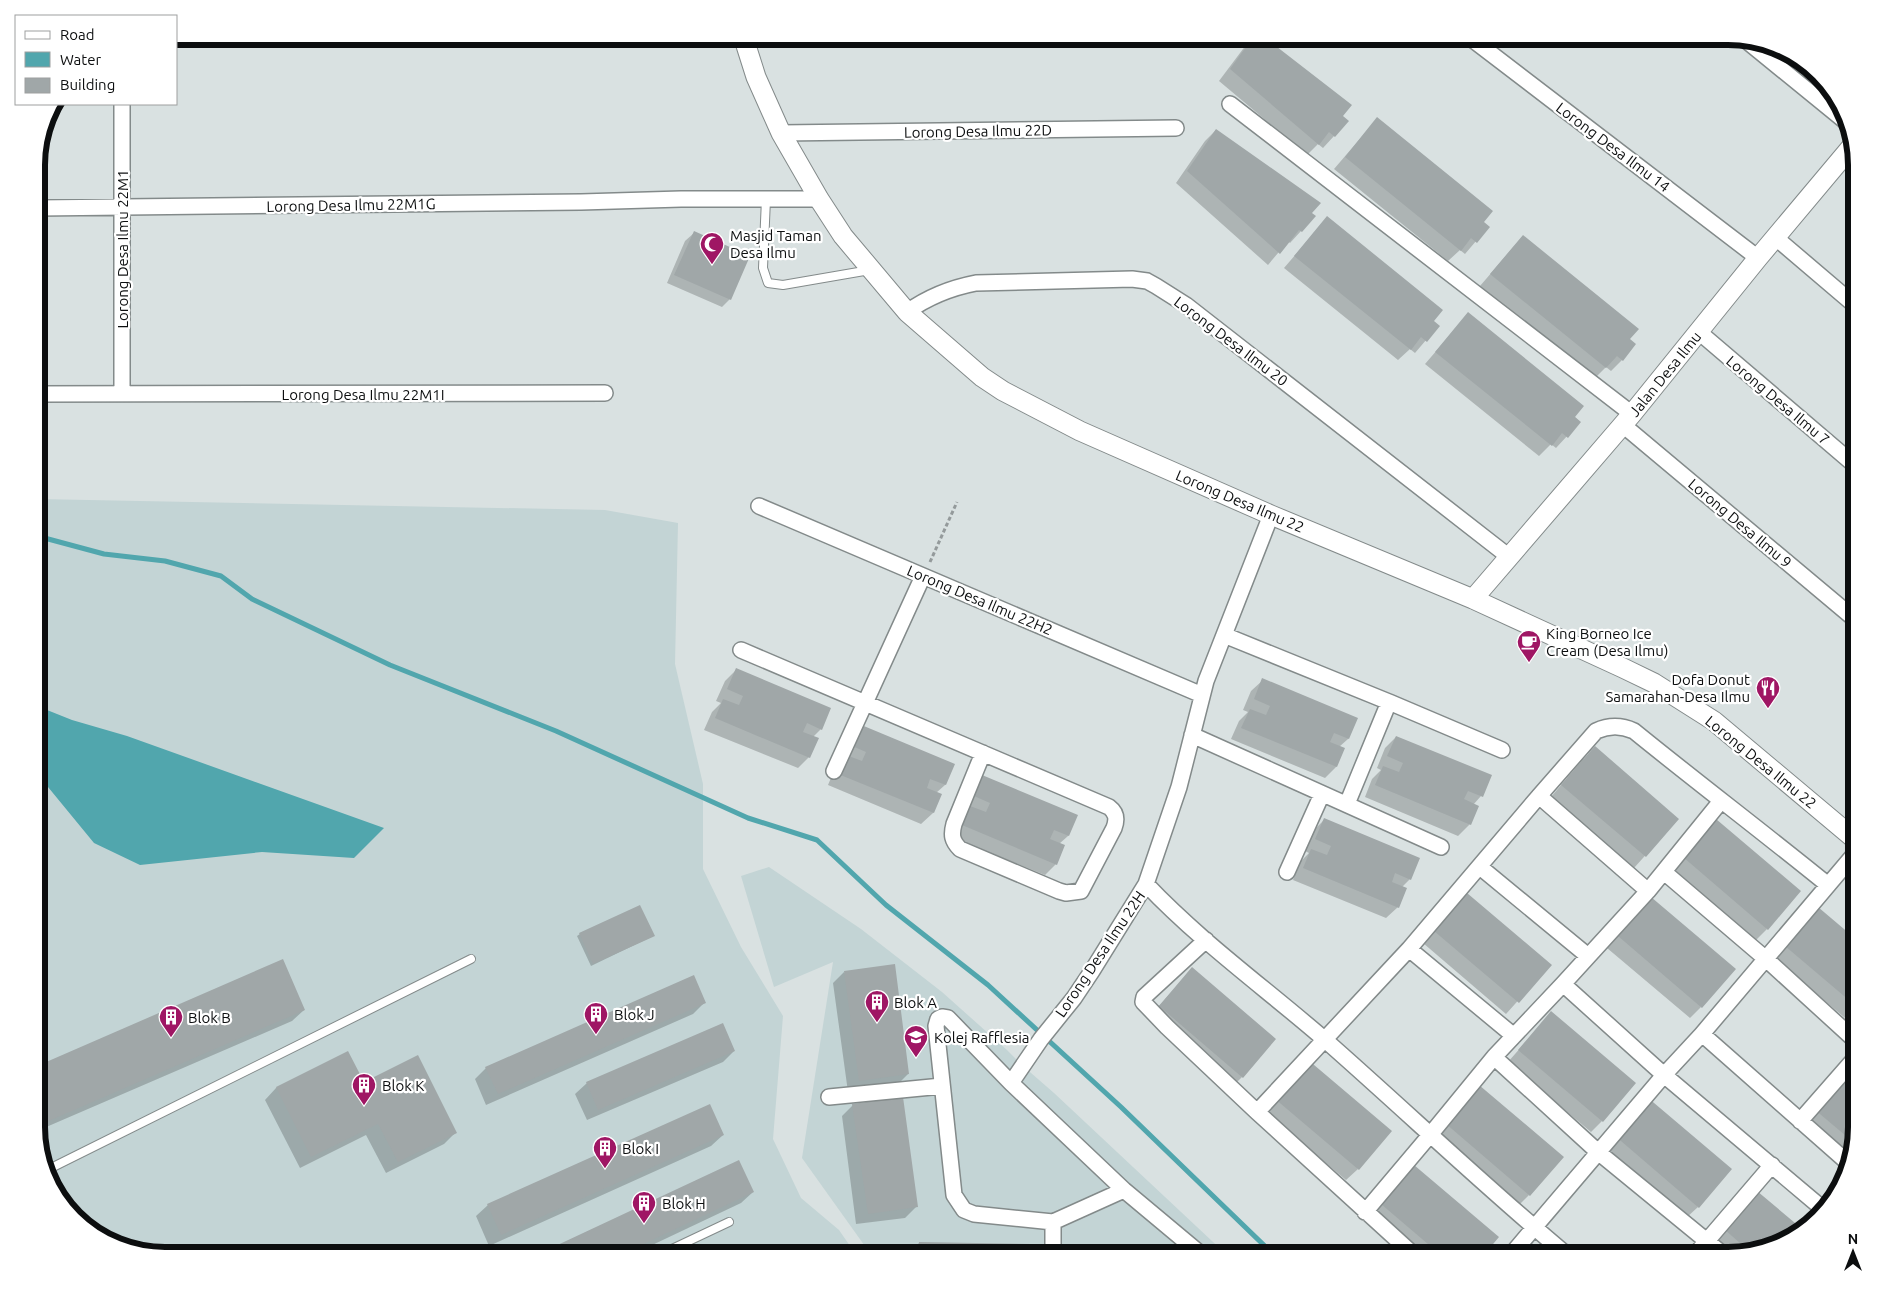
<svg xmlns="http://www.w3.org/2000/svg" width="1893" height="1292" font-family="Ubuntu,sans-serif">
	<rect width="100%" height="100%" fill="#d9e1e1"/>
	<!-- built -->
	<path fill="#c3d4d5" d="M37,499L605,510L678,523L675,664L703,784V869L741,947L783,1016L773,1139L801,1198L839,1230L857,1256H165L93,1234L53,1191L37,1135Z
		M769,867L861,929L942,992L1007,1050L1023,1066L1054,1093L1228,1256H872L802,1158L833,962L774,987L741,876Z"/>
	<!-- water -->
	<path fill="#51a6ad" d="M37,706L72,720L127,736L384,828L354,858L262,852L140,865L94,843L48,787L37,782Z"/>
	<!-- shadow -->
	<path fill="#0003" d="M1255,36L1341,116L1334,136L1323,148L1318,144L1307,155L1219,81L1246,45Z
		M1377,119L1488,227L1465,254L1460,250L1448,261L1334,169Z
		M1216,130L1311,214L1301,231L1290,243L1288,241L1268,265L1176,183L1205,141Z
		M1327,218L1438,326L1415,353L1410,349L1398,360L1284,268Z
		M694,233L730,299L722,307L667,283L685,241Z
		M1523,236L1628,340L1622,360L1611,371L1606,367L1594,379L1480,286Z
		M1468,314L1580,422L1556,448L1551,444L1539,456L1425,364Z
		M736,670L821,729L813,737L809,757L798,768L704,730L712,712L721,703L716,701L725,681Z
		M1263,680L1356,718L1348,739L1339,747L1344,749L1336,767L1325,778L1231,739L1239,721L1248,712L1243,710L1251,691Z
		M848,737L953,764L945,785L936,793L940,795L933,813L921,824L828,785Z
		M1396,737L1481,796L1473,805L1470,824L1458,836L1365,797L1372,779L1381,770L1377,768L1385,748Z
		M1583,759L1678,819L1634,868L1551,797Z
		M983,777L1076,815L1068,836L1059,844L1056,864L1045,875L951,837L971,788Z
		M1324,820L1410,879L1401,888L1398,907L1386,918L1293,880L1300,862L1309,853L1305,851L1313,831Z
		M1705,832L1767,929L1756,940L1673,869Z
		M1467,894L1550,965L1506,1014L1423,943Z
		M1640,910L1701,1007L1690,1018L1607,948Z
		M1807,920L1857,942V1028L1774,958Z
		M580,934L653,936L591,966L577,936Z
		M282,961L304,1010L292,1021L37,1131V1067Z
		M1192,969L1242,1077L1231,1088L1148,1018Z
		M844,972L908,1074L897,1085L848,1092L833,983Z
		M704,1003L693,1014L486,1105L475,1079L486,1068Z
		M1551,1013L1602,1121L1591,1132L1508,1062Z
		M734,1051L723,1062L587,1120L575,1094L587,1083Z
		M347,1053L363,1084L456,1132L444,1144L386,1173L366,1135L300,1168L265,1100L276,1088Z
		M1296,1072L1358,1169L1346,1180L1263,1110Z
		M1836,1083L1857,1127L1847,1158L1804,1121Z
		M1479,1086L1529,1195L1518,1206L1435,1135Z
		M853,1105L917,1206L905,1218L856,1224L842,1116Z
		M1636,1110L1698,1207L1686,1218L1604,1147Z
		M723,1135L711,1146L489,1246L476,1216L488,1205Z
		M1414,1167L1481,1256H1417L1370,1216Z
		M753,1192L741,1203L629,1256H537Z
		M1757,1193L1800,1229L1785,1242L1730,1255L1713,1242Z
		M919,1243L1029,1256H908Z"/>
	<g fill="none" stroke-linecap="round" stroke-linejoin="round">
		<!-- stream -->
		<path stroke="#51a6ad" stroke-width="5" d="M37,536L104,554L165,561L221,576L252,599L390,665L556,731L748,818L817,840L886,905L988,985L1121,1107L1275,1256"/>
	</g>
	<!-- building -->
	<path fill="#a0a7a8" d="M1254,36H1263L1352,105L1343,116L1349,121L1335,137L1329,132L1319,145L1230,69Z
		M1377,117L1493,211L1484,222L1490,227L1477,243L1471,238L1461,251L1345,157Z
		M1216,129L1321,203L1312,213L1316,216L1302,232L1299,230L1280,254L1187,171Z
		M1327,216L1443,310L1434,321L1440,326L1427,342L1421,337L1411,350L1294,256Z
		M694,231L750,256L731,300L674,275Z
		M1523,235L1639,329L1630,339L1636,344L1623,361L1617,356L1606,368L1490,274Z
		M1468,312L1584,406L1575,417L1581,422L1568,438L1562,433L1552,446L1435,352Z
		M736,668L831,708L822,730L807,723L803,732L819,738L810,758L715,718L723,699L739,705L743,696L727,689Z
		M1262,678L1358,718L1349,739L1334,733L1330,742L1345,748L1337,767L1241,728L1250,709L1266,715L1270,706L1254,699Z
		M859,724L955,764L946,785L930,779L927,788L942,794L934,813L838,774L846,755L862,761L866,752L850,745Z
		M1396,736L1492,775L1483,797L1468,791L1464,799L1479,806L1471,825L1375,785L1383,766L1399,772L1403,763L1387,756Z
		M1595,746L1679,819L1646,857L1561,785Z
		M982,775L1078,815L1069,836L1054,830L1050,839L1065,845L1057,865L962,825L970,806L986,812L990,803L974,796Z
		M1324,818L1420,858L1411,880L1395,873L1392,882L1407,888L1399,908L1303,868L1311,849L1327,855L1331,846L1315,839Z
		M1716,819L1801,891L1768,930L1683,857Z
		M1467,893L1552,965L1519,1003L1434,931Z
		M1651,897L1736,969L1702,1008L1618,936Z
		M640,905L655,936L593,964L579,933Z
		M1818,907L1857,940V1007L1785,946Z
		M283,959L305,1010L37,1126V1066Z
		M895,964L909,1074L859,1081L844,971Z
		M1192,967L1276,1039L1243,1078L1159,1006Z
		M694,975L706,1003L498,1094L485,1067Z
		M1551,1011L1636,1083L1603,1122L1518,1050Z
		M723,1023L735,1051L598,1110L586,1082Z
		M348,1051L364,1082L418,1055L457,1133L398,1162L378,1124L311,1157L276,1087Z
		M1307,1059L1392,1131L1359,1170L1274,1098Z
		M1847,1070L1857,1078V1127L1852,1141L1814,1109Z
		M1479,1085L1564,1157L1530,1196L1445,1123Z
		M903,1097L918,1207L868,1214L852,1104Z
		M1647,1097L1732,1169L1699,1208L1614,1135Z
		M710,1104L724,1135L501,1235L487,1204Z
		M739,1160L754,1192L618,1256H534Z
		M1414,1165L1499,1237L1483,1256H1442L1381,1204Z
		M1757,1191L1801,1228L1785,1242L1749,1251L1724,1229Z
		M919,1242L1031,1244L1030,1256H918Z
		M1062,1247L1174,1250L1173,1256H1062Z"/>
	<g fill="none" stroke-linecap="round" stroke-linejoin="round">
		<!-- service casing -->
		<g stroke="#838a8a" stroke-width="10">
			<path id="service" d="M766,199L763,268L768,283L783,285L870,270
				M47,1170L471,959
				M657,1256L729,1222"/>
		</g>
		<!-- minor casing -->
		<g stroke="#838a8a" stroke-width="18">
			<path id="minor" d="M1468,36L1758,258
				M1748,42L1845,121
				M122,104V394
				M1230,104L1632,414
				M781,133L1176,128
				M37,208L581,202L681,199H819
				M1776,238L1857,307
				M907,312C928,297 950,288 976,283L1132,279L1147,281L1156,286L1186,305L1508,556
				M1699,332L1857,467
				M37,394L605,393
				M1623,425L1857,621
				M759,506L1202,695
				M1224,635L1389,702
				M741,650L1109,807C1117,813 1117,820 1114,828L1081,891L1066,893L1059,891L960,849C952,841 951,835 954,824L983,753
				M1192,735L1441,847
				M834,771L923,576
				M1539,796L1648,891
				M1347,804L1389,702L1502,750
				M1480,867L1588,956
				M1287,872L1322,794
				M1664,872L1766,959L1857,1042
				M1146,884C1200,941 1265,988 1324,1039C1406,1111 1484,1186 1568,1256
				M1206,940L1144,997L1143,1002L1167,1027L1257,1112L1415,1256
				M1409,949L1514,1036
				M1563,984L1664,1075L1823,1209
				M1702,1034L1846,1161
				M1494,1057L1563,984L1648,891L1721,801
				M1011,1083L948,1018L942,1017L938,1019L936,1026L954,1195L964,1210L974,1214L1053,1222L1124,1190
				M829,1097L942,1086
				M1257,1112L1409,949L1539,796L1596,731C1609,725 1621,725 1634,731C1698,783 1764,833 1828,885
				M1800,1121L1857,1056
				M1365,1212L1430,1135L1494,1057L1598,1152L1725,1256
				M1053,1256V1222
				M1203,1256L1124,1190L1011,1083L1041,1039L1074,998L1092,971L1146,884L1179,787L1206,681L1271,515
				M1510,1256L1664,1075L1702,1034L1857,851
				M1694,1256L1772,1165"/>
		</g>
		<!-- tertiary casing -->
		<g stroke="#838a8a" stroke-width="21">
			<path id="tertiary" d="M743,36L756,77L781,133L819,199L843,236L907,312L982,377L1003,391L1080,431L1271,515L1473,599L1623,668L1654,683L1714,721L1857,841
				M1473,599L1632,414L1758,258L1852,146"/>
		</g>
		<!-- path -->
		<path stroke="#949a9b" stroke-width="3" stroke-dasharray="4 2.5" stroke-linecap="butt" d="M930,562L957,502"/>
		<!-- service -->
		<use href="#service" stroke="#fff" stroke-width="8"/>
		<!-- minor -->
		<use href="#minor" stroke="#fff" stroke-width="15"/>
		<!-- tertiary -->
		<use href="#tertiary" stroke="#fff" stroke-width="19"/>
	</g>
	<!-- icons -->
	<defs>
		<g id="mosque-pin" transform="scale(1.25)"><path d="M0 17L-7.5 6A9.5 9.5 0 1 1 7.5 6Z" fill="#9f1664" stroke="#fff"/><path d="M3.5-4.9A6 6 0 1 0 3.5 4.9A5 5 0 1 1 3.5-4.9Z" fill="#fff"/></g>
		<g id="cafe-pin" transform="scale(1.25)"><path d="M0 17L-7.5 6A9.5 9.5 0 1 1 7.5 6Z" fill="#9f1664" stroke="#fff"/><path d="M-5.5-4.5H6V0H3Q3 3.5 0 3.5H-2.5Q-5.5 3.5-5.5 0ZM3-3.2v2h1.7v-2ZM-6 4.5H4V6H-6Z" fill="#fff"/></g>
		<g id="restaurant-pin" transform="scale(1.25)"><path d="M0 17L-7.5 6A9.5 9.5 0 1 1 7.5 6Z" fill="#9f1664" stroke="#fff"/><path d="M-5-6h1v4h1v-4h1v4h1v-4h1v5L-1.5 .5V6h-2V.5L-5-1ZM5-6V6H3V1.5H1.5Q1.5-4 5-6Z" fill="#fff"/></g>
		<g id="building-pin" transform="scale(1.25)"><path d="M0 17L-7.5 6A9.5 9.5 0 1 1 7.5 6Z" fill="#9f1664" stroke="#fff"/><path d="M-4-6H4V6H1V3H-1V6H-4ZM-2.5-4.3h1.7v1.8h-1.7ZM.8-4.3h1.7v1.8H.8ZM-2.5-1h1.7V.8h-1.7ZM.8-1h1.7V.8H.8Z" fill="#fff"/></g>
		<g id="university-pin" transform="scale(1.25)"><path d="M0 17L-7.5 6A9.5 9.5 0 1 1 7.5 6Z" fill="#9f1664" stroke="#fff"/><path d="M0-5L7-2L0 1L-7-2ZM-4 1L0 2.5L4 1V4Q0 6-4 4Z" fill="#fff"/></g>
	</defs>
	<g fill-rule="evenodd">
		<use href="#mosque-pin" x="712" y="244"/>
		<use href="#cafe-pin" x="1529" y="642"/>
		<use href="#restaurant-pin" x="1768" y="688"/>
		<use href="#building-pin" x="877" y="1002"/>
		<use href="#building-pin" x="596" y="1014"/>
		<use href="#building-pin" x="171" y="1017"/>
		<use href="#university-pin" x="916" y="1037"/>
		<use href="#building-pin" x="364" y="1085"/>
		<use href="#building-pin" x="605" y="1148"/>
		<use href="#building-pin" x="644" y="1203"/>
	</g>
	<g text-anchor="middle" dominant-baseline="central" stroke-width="4.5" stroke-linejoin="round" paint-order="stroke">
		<!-- street labels -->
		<g font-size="15" fill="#0c0e0f" stroke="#fff">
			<text transform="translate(978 131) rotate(-1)">Lorong Desa Ilmu 22D</text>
			<text transform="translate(1613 147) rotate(37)">Lorong Desa Ilmu 14</text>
			<text transform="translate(351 205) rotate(-1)">Lorong Desa Ilmu 22M1G</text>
			<text transform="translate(122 249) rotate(-90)">Lorong Desa Ilmu 22M1</text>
			<text transform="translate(1231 341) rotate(37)">Lorong Desa Ilmu 20</text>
			<text transform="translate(1665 374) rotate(-51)">Jalan Desa Ilmu</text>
			<text x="363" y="394">Lorong Desa Ilmu 22M1I</text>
			<text transform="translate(1778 400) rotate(40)">Lorong Desa Ilmu 7</text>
			<text transform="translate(1240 501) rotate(23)">Lorong Desa Ilmu 22</text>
			<text transform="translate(1740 523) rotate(40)">Lorong Desa Ilmu 9</text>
			<text transform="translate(980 600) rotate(23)">Lorong Desa Ilmu 22H2</text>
			<text transform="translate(1761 762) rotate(39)">Lorong Desa Ilmu 22</text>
			<text transform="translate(1100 954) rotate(-56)">Lorong Desa Ilmu 22H</text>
		</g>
		<!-- poi labels -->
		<g font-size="15" fill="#0c0e0f" stroke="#fff" text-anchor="start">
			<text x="730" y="235">Masjid Taman<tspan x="730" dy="17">Desa Ilmu</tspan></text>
			<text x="1546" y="633">King Borneo Ice<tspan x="1546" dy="17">Cream (Desa Ilmu)</tspan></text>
			<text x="1750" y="679" text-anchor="end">Dofa Donut<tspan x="1750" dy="17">Samarahan-Desa Ilmu</tspan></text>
			<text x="894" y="1002">Blok A</text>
			<text x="614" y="1014">Blok J</text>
			<text x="188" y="1017">Blok B</text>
			<text x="934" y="1037">Kolej Rafflesia</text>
			<text x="382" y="1085">Blok K</text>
			<text x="622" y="1148">Blok I</text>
			<text x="662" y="1203">Blok H</text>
		</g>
	</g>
	<!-- crop -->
	<path d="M0 0H1893V1292H0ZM165 45H1728A120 120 0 0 1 1848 165V1127A120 120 0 0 1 1728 1247H165A120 120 0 0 1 45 1127V165A120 120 0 0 1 165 45Z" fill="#fff" fill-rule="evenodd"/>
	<path fill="none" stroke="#0c0e0f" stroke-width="6" d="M165 45H1728A120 120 0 0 1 1848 165V1127A120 120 0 0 1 1728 1247H165A120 120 0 0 1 45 1127V165A120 120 0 0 1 165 45Z"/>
	<!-- legend -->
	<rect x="15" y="15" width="162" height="90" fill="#ffffff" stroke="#9e9f9f"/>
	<rect x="25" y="31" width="25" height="8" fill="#ffffff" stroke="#9e9f9f"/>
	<text x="60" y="40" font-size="15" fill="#0c0e0f">Road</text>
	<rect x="25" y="52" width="25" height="15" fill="#51a6ad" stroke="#9e9f9f"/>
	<text x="60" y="65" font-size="15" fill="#0c0e0f">Water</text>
	<rect x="25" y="78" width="25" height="15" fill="#a0a7a8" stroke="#9e9f9f"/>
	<text x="60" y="90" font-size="15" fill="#0c0e0f">Building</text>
	<!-- north arrow -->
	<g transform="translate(1853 1252)" stroke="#ffffff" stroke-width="4" paint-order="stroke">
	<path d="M0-4L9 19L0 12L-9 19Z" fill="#0c0e0f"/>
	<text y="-8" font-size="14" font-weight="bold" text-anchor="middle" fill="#0c0e0f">N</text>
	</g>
</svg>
